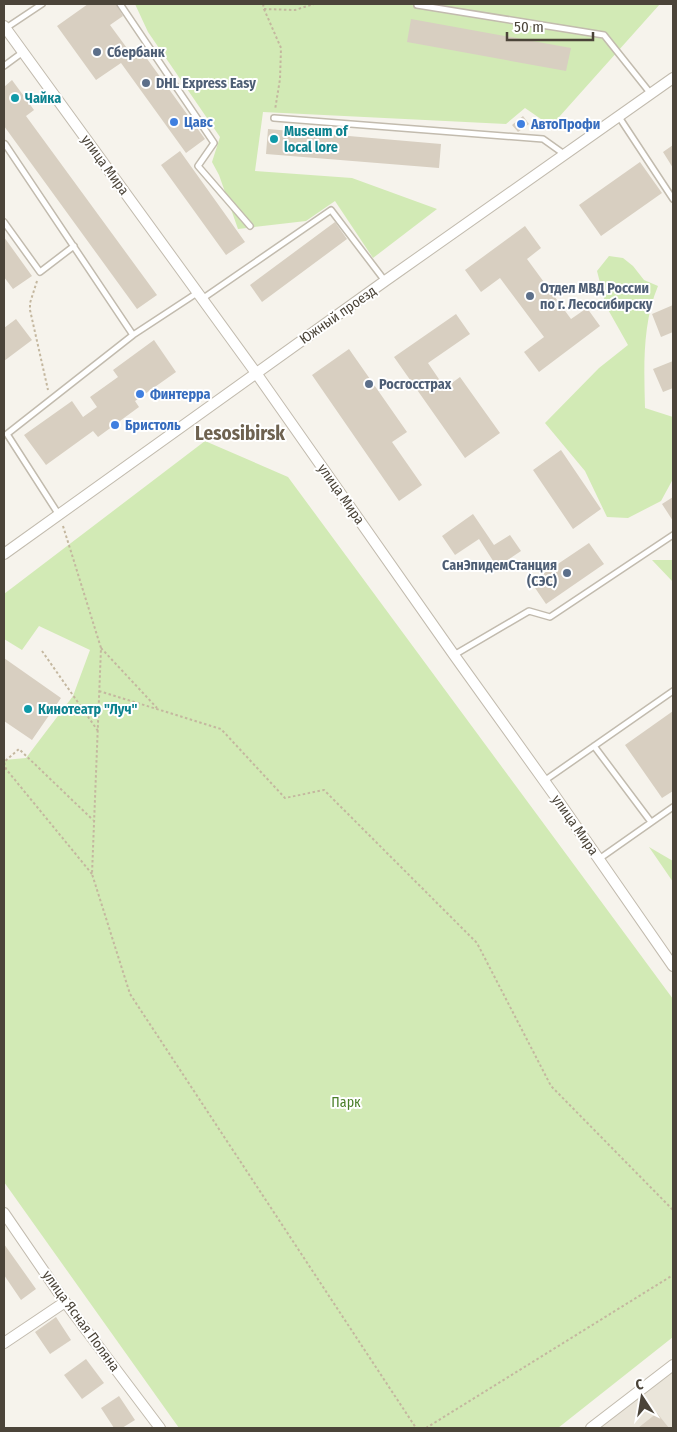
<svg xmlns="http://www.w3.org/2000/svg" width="677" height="1432" font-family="'Fira Sans Condensed',sans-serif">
	<rect width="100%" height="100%" fill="#f6f3ec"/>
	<!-- residential -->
	<path fill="#eae5da" d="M673,1371V1428H599Z"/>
	<!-- green -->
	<path fill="#d2eab5" d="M135,4H660L551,126L525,108L506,124L263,112L255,171L352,178L437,209L373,258L335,201L306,221L238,229L219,175L212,162L220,137L148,32Z
		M609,256L623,258L633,266L644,280L658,286C642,324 644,368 645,408L673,417V479L661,501L628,518L607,517L585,471L545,423L599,368L628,345L606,306L597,271Z
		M205,441L288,477L673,999V1337L558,1428H179L4,1182V760L26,758L73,696L90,650L39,626L22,650L4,639V594Z
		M652,560H673V582Z
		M649,847L673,861V882Z"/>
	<!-- building -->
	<path fill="#d8cfc1" d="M88,4H116L123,16L110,25L132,55L140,49L205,139L186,153L121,63L96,80L57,26Z
		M411,19L571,48L566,71L407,42Z
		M12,80L34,110L26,116L157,295L137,309L4,126V87Z
		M523,116L529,124L518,132L512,125Z
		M268,129L441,144L439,168L266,154Z
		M673,145V168L663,152Z
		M180,151L245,242L226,255L161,165Z
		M640,162L662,193L601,236L579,205Z
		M335,222L347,239L262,302L250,285Z
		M525,226L541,248L527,259L571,319L587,308L600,326L539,372L524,352L544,337L500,278L481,292L465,270Z
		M4,237L32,276L13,289L4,277Z
		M673,305V332L661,337L652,314Z
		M456,314L470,334L428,363L445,388L460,377L500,433L465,458L394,357Z
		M16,319L32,340L4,361V328Z
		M154,340L176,372L135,401L139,407L98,437L93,431L46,465L24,435L72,401L83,417L97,407L90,397L118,377L113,370Z
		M349,349L407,432L392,442L422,485L399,501L312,375Z
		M673,361V388L663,392L653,369Z
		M561,450L601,509L573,529L533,470Z
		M673,497V521L662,504Z
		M473,514L494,545L510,535L521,551L497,567L479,539L455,555L442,536Z
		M589,543L604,564L546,604L531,582Z
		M4,658L61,698L32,740L4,721Z
		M673,711V791L662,798L625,745Z
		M4,1244L36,1289L21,1300L4,1275Z
		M56,1317L71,1340L50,1354L35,1332Z
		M86,1359L104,1383L82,1399L64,1375Z
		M119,1396L135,1420L122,1428H114L101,1408Z
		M657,1413L669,1428H638Z"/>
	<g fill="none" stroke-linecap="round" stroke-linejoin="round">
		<!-- service casing -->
		<g stroke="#c2bbae" stroke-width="8">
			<path id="service" d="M120,4L214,143L198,166L250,226
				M417,5L604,35L651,94
				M6,28L42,4
				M4,66L23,52
				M619,117L673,199
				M274,118L543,139L564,154
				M4,145L5,144L133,335L197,293
				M4,222L40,272L74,246
				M202,299L331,210L385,281
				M59,515L7,434L133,335
				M454,655L529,611L550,617L673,535
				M594,746L651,822
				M544,781L673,691
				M599,859L673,807"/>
		</g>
		<!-- minor casing -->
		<g stroke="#c2bbae" stroke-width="12">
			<path id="minor" d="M4,26L256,373L454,655L555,796L673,966
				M4,554L385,281L673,78
				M4,1213L65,1302L160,1428
				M4,1343L65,1302
				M591,1428L673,1365"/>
		</g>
		<!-- path -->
		<path stroke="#c4b79f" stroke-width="2" stroke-dasharray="2.5 2.5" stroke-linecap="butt" d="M263,4L264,9L295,10L314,4
			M264,9L281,48L280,79L275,110
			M37,281L30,303V310L48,390
			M63,526L101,648L92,874L130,994L416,1428
			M101,648L157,708
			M42,651L98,731
			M99,691L221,729L285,798L324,790L477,943L551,1086L673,1210
			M92,874L6,769L4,762L19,749L93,820
			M426,1428L673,1275"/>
		<!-- service -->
		<use href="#service" stroke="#fff" stroke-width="5"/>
		<!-- minor -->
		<use href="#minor" stroke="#fff" stroke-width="10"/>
	</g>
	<!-- markers -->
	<g fill="#5c6f8a" stroke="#fff" stroke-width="2">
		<circle cx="97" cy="52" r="5"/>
		<circle cx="146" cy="83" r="5"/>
		<circle cx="530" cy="296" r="5"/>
		<circle cx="369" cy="384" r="5"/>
		<circle cx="567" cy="573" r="5"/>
	</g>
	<g fill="#0f9aa8" stroke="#fff" stroke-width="2">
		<circle cx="15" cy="98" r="5"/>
		<circle cx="274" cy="139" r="5"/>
		<circle cx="28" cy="709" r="5"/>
	</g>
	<g fill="#3f7fe0" stroke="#fff" stroke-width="2">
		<circle cx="174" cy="122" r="5"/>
		<circle cx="521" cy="124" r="5"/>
		<circle cx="140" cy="394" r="5"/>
		<circle cx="115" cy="425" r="5"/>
	</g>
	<g text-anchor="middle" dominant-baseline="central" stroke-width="4" stroke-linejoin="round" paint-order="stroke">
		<!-- service labels -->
		<g font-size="14" font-weight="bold" fill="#4e5e75" stroke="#fff" text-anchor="start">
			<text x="107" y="52">Сбербанк</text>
			<text x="156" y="83">DHL Express Easy</text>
			<text x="540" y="288">Отдел МВД России<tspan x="540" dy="16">по г. Лесосибирску</tspan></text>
			<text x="379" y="384">Росгосстрах</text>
			<text x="557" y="565" text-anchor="end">СанЭпидемСтанция<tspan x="557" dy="16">(СЭС)</tspan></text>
		</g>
		<!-- culture labels -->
		<g font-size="14" font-weight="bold" fill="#0d838f" stroke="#fff" text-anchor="start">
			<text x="25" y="98">Чайка</text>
			<text x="284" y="131">Museum of<tspan x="284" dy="16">local lore</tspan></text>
			<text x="38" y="709">Кинотеатр "Луч"</text>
		</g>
		<!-- shop labels -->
		<g font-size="14" font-weight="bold" fill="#366cbe" stroke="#fff" text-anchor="start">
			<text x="184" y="122">Цавс</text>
			<text x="531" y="124">АвтоПрофи</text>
			<text x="150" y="394">Финтерра</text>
			<text x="125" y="425">Бристоль</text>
		</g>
		<!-- street labels -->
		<g font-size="14" fill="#4b4439" stroke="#fff">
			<text transform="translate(105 165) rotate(54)">улица Мира</text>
			<text transform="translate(338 315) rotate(-35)">Южный проезд</text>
			<text transform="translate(341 494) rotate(55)">улица Мира</text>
			<text transform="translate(575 825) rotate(55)">улица Мира</text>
			<text transform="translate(81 1321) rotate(54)">улица Ясная Поляна</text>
		</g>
		<!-- park labels -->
		<g font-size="14" fill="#4a7f2a" stroke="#fff">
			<text x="346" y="1102">Парк</text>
		</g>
		<!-- district labels -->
		<g font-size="19" font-weight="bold" fill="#6e6250" stroke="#fff">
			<text x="240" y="433">Lesosibirsk</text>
		</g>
	</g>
	<!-- border -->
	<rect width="677" height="1432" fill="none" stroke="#4b4439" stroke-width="10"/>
	<!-- north arrow -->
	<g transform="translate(642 1397) rotate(348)" stroke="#ffffff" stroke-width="4" paint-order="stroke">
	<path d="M0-4L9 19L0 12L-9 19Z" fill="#4b4439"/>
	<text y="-8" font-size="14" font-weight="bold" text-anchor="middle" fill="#4b4439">С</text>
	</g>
	<!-- scale -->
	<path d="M507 32v8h86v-8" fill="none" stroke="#4b4439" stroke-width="2.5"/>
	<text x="514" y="32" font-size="15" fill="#4b4439" stroke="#ffffff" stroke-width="4" paint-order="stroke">50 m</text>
</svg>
